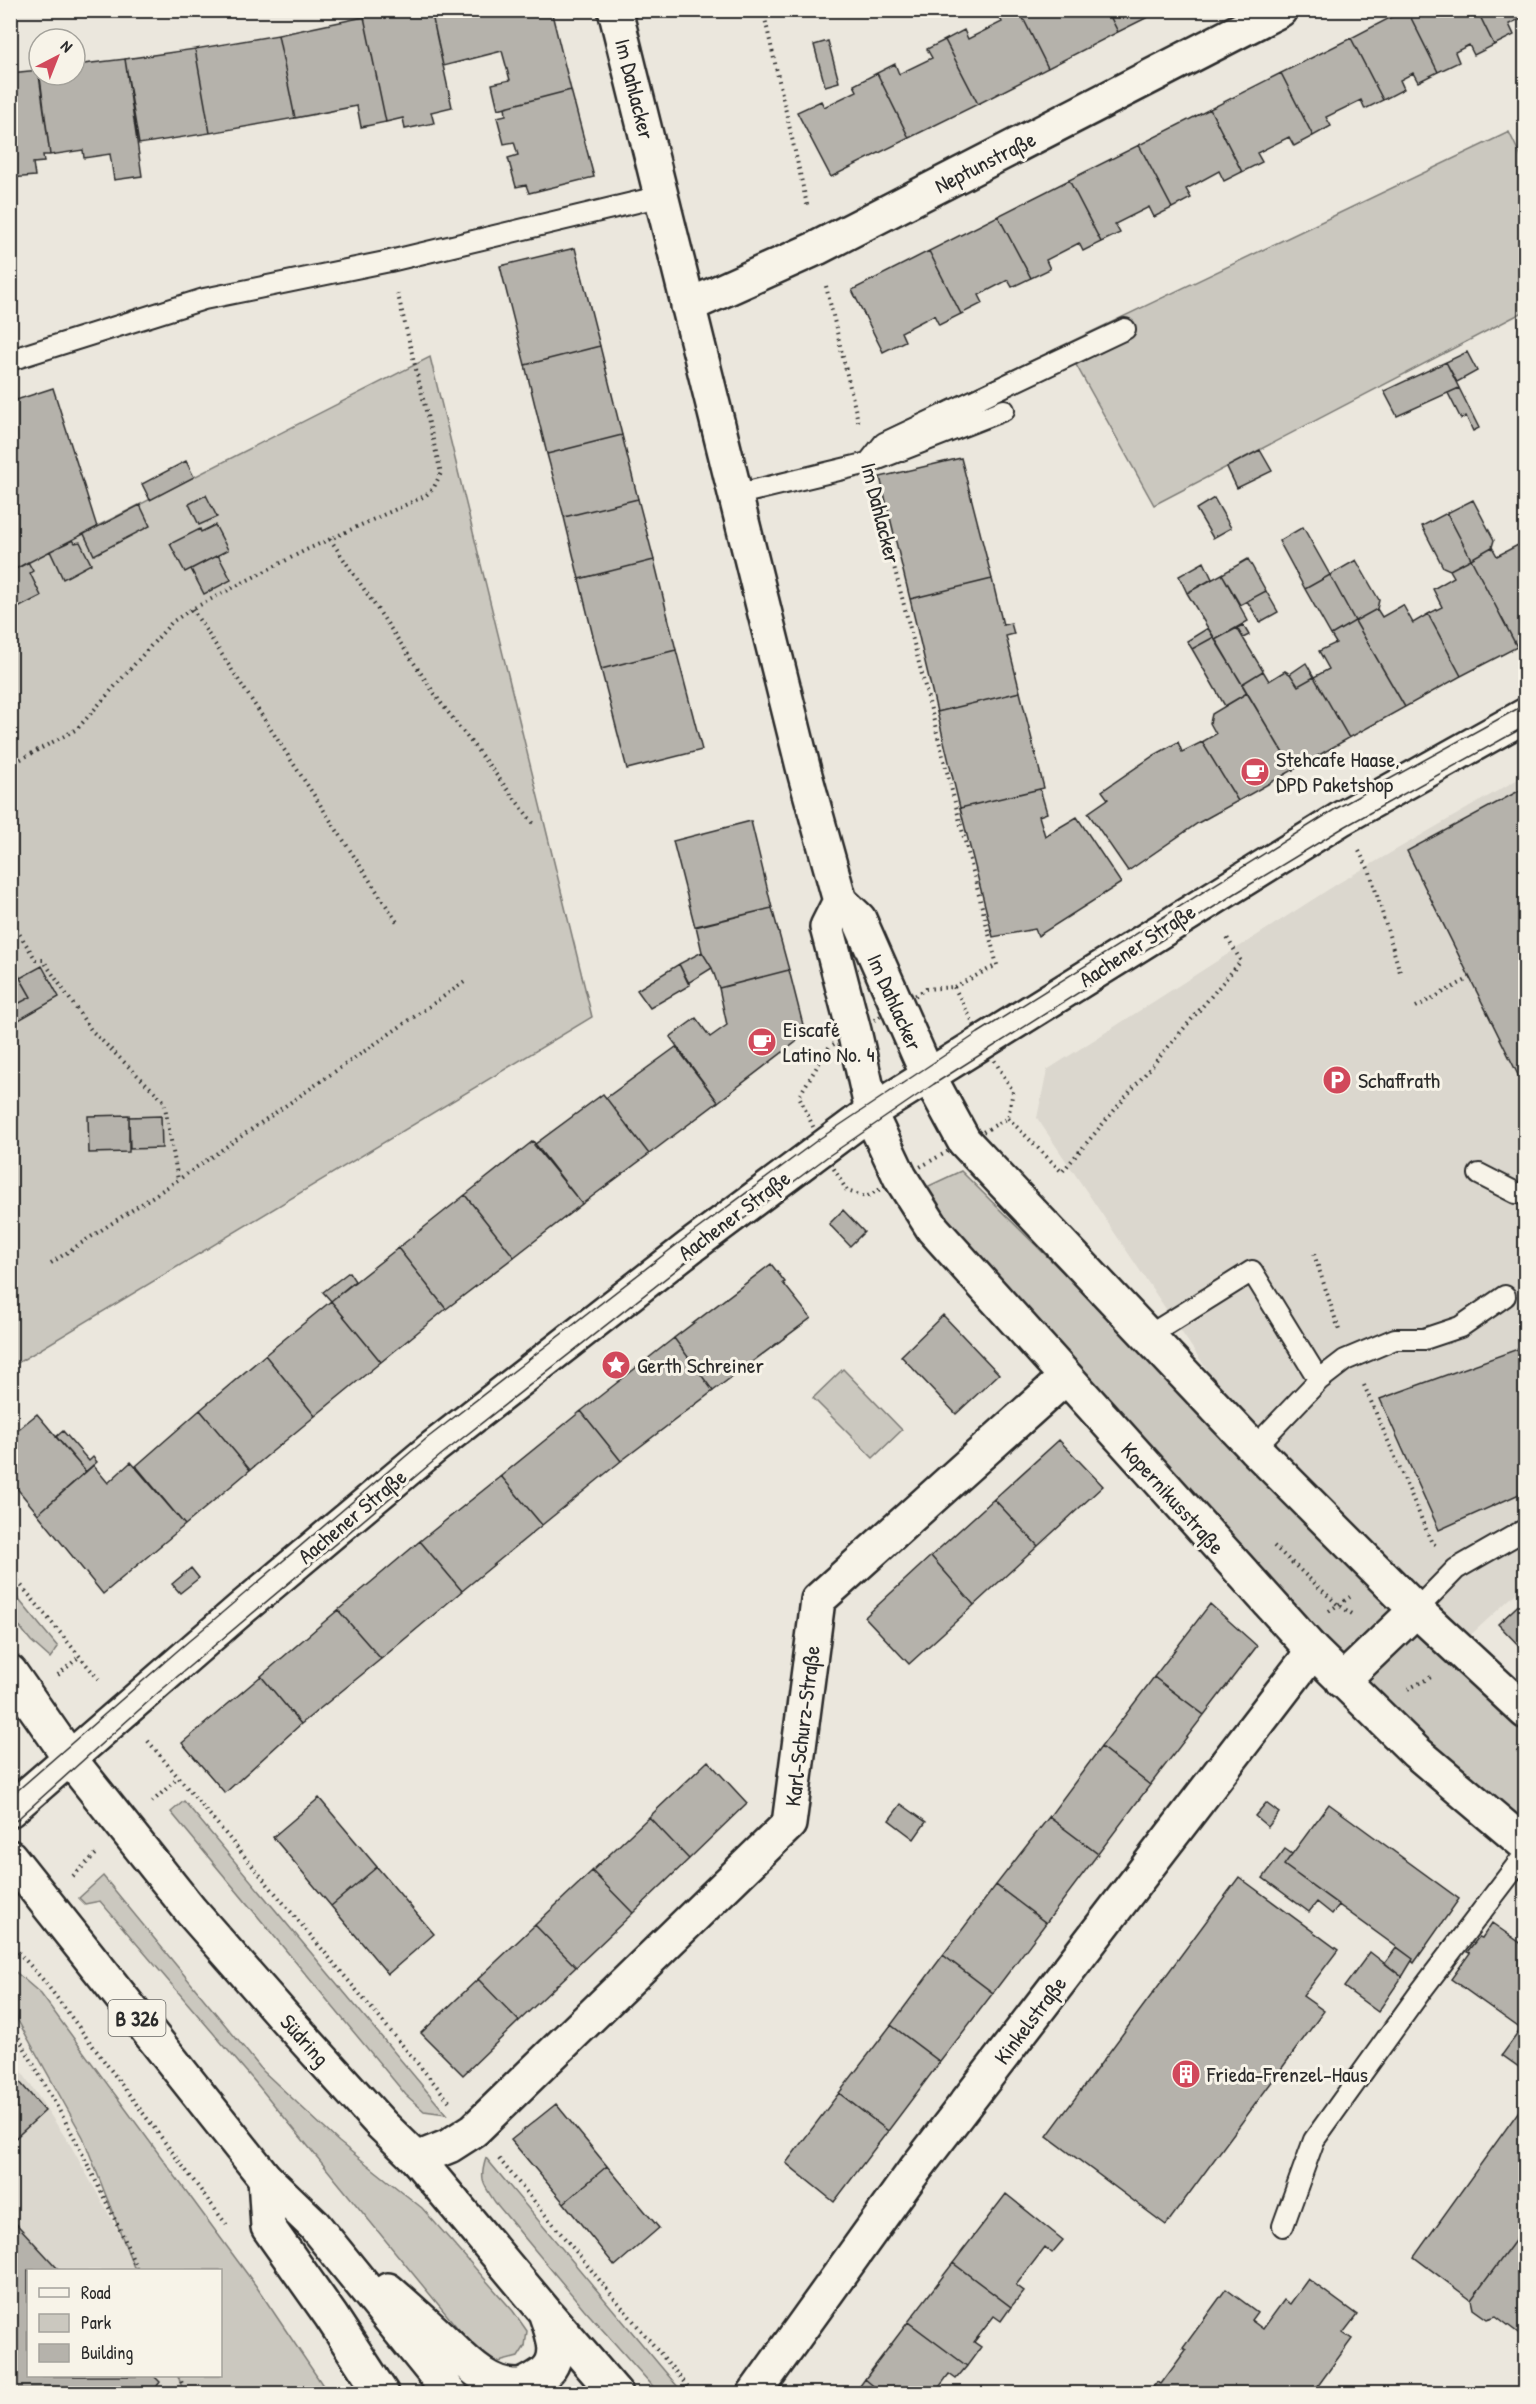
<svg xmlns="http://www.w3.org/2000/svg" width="1536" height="2404" font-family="'Patrick Hand',sans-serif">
	<rect width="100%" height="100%" fill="#ebe7dd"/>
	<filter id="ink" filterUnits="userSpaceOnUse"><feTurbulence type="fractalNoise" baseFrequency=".0167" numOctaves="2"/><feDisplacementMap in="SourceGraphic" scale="12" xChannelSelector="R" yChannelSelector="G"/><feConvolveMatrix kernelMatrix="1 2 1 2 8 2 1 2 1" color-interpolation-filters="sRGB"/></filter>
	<g filter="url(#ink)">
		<!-- built -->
		<path fill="#dbd7ce" d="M1525,775V1585L1463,1642L1220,1389L1037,1118L1047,1070L1337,884Z
			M10,2054L71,2146L124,2242L135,2270H28V2376H178L184,2393H11Z"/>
		<!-- green -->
		<path fill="#cbc8bf" stroke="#7b7a75" stroke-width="1.5" d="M1509,132L1525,165V311L1154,505L1075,363L887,452L882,432Z
			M430,357L592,1017L11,1367V570Z
			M961,1171L1121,1330L1241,1459L1411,1628L1525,1730V1827L1363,1684L916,1192Z
			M843,1369L902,1430L873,1458L813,1398Z
			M10,1589L58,1647L50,1658L31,1641L11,1616Z
			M184,1801L446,2114L424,2111L406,2095L171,1812Z
			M103,1876L263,2071L339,2142L422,2208L513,2311L527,2331L525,2346L518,2357L495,2363L479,2354L256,2083L100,1901L85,1904L79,1898Z
			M11,1968L41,1994L256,2286L328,2393H184L178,2376H220V2270H135L83,2137L17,2019L11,2002Z
			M486,2158L683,2393H659L584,2309L495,2202C483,2184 479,2180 486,2158Z"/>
		<!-- building -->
		<path fill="#b5b2ab" stroke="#2b2b2b" stroke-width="1.5" d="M396,10H431L452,107L431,112L434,123L405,129L403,118L386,122L364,17Z
			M431,10H551L571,90L498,109L492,84L510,80L502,51L443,66Z
			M1003,10H1019L1048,68L978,104L945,40L964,30L968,39L1002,22L997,13Z
			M1019,10H1107L1118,32L1048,68Z
			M1107,10H1162L1118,32Z
			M1405,10H1407L1438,72L1418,82L1413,73L1400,80L1404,89L1383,100L1351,38Z
			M1407,10H1477L1494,45L1474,55L1469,45L1455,52L1459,62L1438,72Z
			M1477,10H1526V16L1509,24L1514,35L1494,45Z
			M364,17L386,122L361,127L357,106L295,118L278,35Z
			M278,35L295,118L210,133L195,49Z
			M1351,38L1383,100L1365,109L1361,100L1326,117L1331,126L1313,136L1281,73Z
			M945,40L978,104L909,138L877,73L895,64L899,74L932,58L927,49Z
			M828,41L839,82L825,86L814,45Z
			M195,49L210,133L139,144L125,59Z
			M125,59L142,176L114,180L110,154L84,158L83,150L50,155L39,75H75V65Z
			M39,70L50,155H43L44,162L33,163L35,176L10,178V73Z
			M877,73L909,138L831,177L797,112L821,101L824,107L857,91L854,85Z
			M1281,73L1313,136L1294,146L1289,137L1257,153L1262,162L1242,172L1210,109Z
			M571,90L594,177L529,193L526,185L516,187L508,158L518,155L514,142L504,144L497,117L506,115L505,107Z
			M1210,109L1242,172L1224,181L1219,171L1186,189L1191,198L1172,208L1139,145Z
			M1139,145L1172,208L1154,217L1149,207L1115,224L1120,233L1101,242L1069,180Z
			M1069,180L1101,242L1083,251L1079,243L1046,260L1050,269L1031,278L998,216Z
			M998,216L1031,278L1012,287L1008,280L979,295L983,303L961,314L929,251Z
			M575,248L600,346L525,365L500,266Z
			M929,251L961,314L939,325L934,315L901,332L905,341L883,352L852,290Z
			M600,346L622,435L547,454L525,365Z
			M1467,352L1477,371L1457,382L1446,362Z
			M1446,362L1459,388L1397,416L1384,391Z
			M53,388L97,527L10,572V402Z
			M1459,388L1479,428L1473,431L1466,416L1461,419L1448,393Z
			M622,435L638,499L564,517L547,454Z
			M1260,450L1272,471L1237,488L1227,467Z
			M961,458L992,579L910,599L880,477Z
			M186,461L194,477L150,500L142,484Z
			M206,495L217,517L199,525L189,504Z
			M1214,498L1231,528L1213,538L1196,509Z
			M638,499L654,560L579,579L564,517Z
			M1473,500L1494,540L1492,547L1471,559L1447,513Z
			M140,505L150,526L94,555L84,534Z
			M1447,513L1471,559L1450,570L1443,567L1422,526Z
			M215,525L228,550L185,572L170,544L200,529L201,532Z
			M1303,527L1330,575L1305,589L1279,541Z
			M73,540L75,543L80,542L91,564L63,579L50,551Z
			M1518,545L1526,559V643L1517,647L1471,559L1492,547L1497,556Z
			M218,555L231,580L204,594L191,569Z
			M1248,559L1266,591L1240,605L1222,574Z
			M1471,559L1517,647L1461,676L1428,614L1442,607L1433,589L1454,577L1450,570Z
			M654,560L676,650L601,669L579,579Z
			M1356,560L1379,600L1377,609L1355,621L1330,575Z
			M28,562L33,571L30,573L41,596L10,612V572Z
			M1204,562L1212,579L1187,593L1179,576Z
			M1222,574L1248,621L1215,640L1187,593Z
			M1330,575L1355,621L1331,635L1305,589Z
			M992,579L1003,625L1011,623L1014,634L1006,636L1020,692L937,712L910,599Z
			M1266,591L1278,612L1260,622L1247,601Z
			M1403,605L1413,623L1428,614L1461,676L1405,707L1355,621L1377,609L1382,617Z
			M1355,621L1405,707L1349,738L1314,677L1329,669L1319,651L1336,643L1331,635Z
			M1243,625L1249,635L1243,638L1237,628Z
			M1208,628L1214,637L1192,649L1187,641Z
			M1237,628L1263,671L1242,684L1215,640Z
			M1214,637L1247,693L1225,706L1192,649Z
			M676,650L702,750L627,769L601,669Z
			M1306,663L1314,677L1298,686L1290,674Z
			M1263,671L1269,681L1285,671L1290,674L1298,686L1314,677L1349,738L1293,770L1242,684Z
			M1020,692L1044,788L960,808L937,712Z
			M1247,693L1293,770L1238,801L1202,742L1216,734L1210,723L1212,714Z
			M1178,742L1182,752L1202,742L1238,801L1198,823L1128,871L1088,813L1108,799L1102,791L1153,756Z
			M1526,787V1091L1407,851Z
			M1040,789L1047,813L1039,816L1045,836L1077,817L1121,883L1038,936L1035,929L993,937L960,808Z
			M751,821L772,908L695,927L673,841Z
			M772,908L789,970L719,988L712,968L702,952L696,926Z
			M702,952L712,968L688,983L679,964Z
			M10,960L31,997L10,1008Z
			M679,964L690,985L650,1008L637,990Z
			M42,966L59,997L10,1025V1008L31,997L20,978Z
			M789,970L803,1025L796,1042L718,1102L670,1037L696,1018L710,1037L727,1025L719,988Z
			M676,1047L718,1102L649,1154L606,1098Z
			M603,1094L649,1154L582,1204L534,1145Z
			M129,1115V1152L89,1153L88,1116Z
			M161,1116L162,1148L130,1149L129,1117Z
			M533,1141L582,1204L514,1257L465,1195Z
			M465,1195L514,1257L446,1309L398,1248Z
			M843,1210L864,1232L850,1246L829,1224Z
			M398,1248L446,1309L381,1362L331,1301Z
			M771,1264L785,1282L783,1283L811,1318L713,1391L674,1338Z
			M349,1272L355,1281L331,1301L323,1292Z
			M331,1301L381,1362L315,1416L265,1355Z
			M943,1315L999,1374L956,1414L901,1356Z
			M674,1338L713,1391L621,1461L581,1411Z
			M1526,1346V1491L1439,1530L1380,1399Z
			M265,1355L315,1416L250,1470L200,1410Z
			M200,1410L250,1470L185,1525L136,1466Z
			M581,1411L621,1461L542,1525L501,1476Z
			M37,1414L86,1472L38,1514L10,1480V1436Z
			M63,1431L89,1461L93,1457L97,1462L86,1472L56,1437Z
			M1059,1440L1103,1486L1038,1546L994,1499Z
			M131,1462L185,1525L103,1594L38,1514L93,1465L108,1483Z
			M501,1476L542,1525L462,1591L420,1541Z
			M994,1499L1038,1546L974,1605L931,1556Z
			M420,1541L462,1591L381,1659L338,1610Z
			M931,1556L974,1605L909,1664L865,1617Z
			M191,1568L199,1578L180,1593L172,1584Z
			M1526,1598V1653L1498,1624Z
			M1210,1604L1257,1646L1204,1715L1154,1677Z
			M338,1610L381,1659L301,1724L261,1676Z
			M261,1676L301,1724L225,1793L182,1743Z
			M1154,1677L1204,1715L1150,1785L1101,1747Z
			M1101,1747L1150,1785L1098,1854L1049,1817Z
			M708,1761L747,1803L689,1859L649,1817Z
			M319,1798L377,1867L331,1906L273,1837Z
			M1266,1803L1279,1813L1268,1827L1255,1816Z
			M901,1804L926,1822L914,1839L889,1820Z
			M1329,1804L1459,1899L1414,1963L1412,1961L1413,1959L1284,1865Z
			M649,1817L689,1859L633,1913L592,1871Z
			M1049,1817L1098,1854L1046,1923L996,1885Z
			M1285,1849L1292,1854L1284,1865L1339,1905L1332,1914L1317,1902L1309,1912L1263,1878Z
			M377,1867L434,1934L388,1974L331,1906Z
			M592,1871L633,1913L576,1967L535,1925Z
			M1239,1877L1338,1950L1303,1996L1324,2011L1166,2225L1047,2136Z
			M996,1885L1046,1923L993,1993L943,1955Z
			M1492,1923L1526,1947V2022L1521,2029L1451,1979L1470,1953L1467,1952L1479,1937L1482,1938Z
			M535,1925L576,1967L519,2021L478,1979Z
			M1397,1947L1413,1959L1402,1977L1385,1963Z
			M1370,1952L1402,1977L1378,2012L1344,1987Z
			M943,1955L993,1993L940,2062L891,2025Z
			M478,1979L519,2021L463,2075L421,2033Z
			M1526,2022V2072L1502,2055Z
			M891,2025L940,2062L888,2131L839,2093Z
			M10,2071L45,2111L10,2143Z
			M839,2093L888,2131L834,2202L786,2163Z
			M1526,2101V2226L1471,2300L1414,2257Z
			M556,2104L607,2166L564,2203L511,2140Z
			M607,2166L659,2228L615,2266L564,2203Z
			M1006,2194L1063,2240L1052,2253L1045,2247L1016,2285L1024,2291L1011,2307L953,2263Z
			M10,2217L59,2270H28V2376H154L160,2382L151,2394H10Z
			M1526,2226V2339L1496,2316L1487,2319L1473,2309L1471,2300Z
			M953,2263L1011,2307L1001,2321L994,2316L974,2342L981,2347L967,2366L908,2322Z
			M1308,2279L1357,2315L1343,2333L1352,2339L1312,2394H1148L1157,2382L1161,2384L1186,2350L1183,2348L1226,2289L1257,2312L1251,2320L1263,2329L1284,2300L1290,2304Z
			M908,2322L967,2366L956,2379L949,2374L934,2394H883L865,2379Z
			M865,2379L883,2394H854Z"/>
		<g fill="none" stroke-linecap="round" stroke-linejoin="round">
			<!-- service casing -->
			<g stroke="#2b2b2b" stroke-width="24">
				<path id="service" d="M10,360L204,299L390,261L662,196
					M868,463L884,443L1125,329
					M735,495L868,463L1004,410
					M1479,1174L1516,1193L1526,1192
					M1148,1336L1252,1271L1319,1380
					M1254,1448L1319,1380L1345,1360L1395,1339H1424L1460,1327L1505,1296
					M1416,1610L1456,1569L1526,1529
					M1283,2226L1314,2140L1421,1991L1526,1853"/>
			</g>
			<!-- minor casing -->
			<g stroke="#2b2b2b" stroke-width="38">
				<path id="minor" d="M615,10L805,775L840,901L859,919L925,1069L964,1141L1254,1448L1416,1610L1526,1712
					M688,306L817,248L1280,10
					M840,901L827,927L854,1031L875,1124L900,1177L933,1229L1313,1651L1416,1752L1526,1845
					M1342,1681L1416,1610
					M10,1810L241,1609L434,1447L690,1247L872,1111L1342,818L1526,715
					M417,2159L449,2146L474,2130L789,1824L818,1600L1065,1378
					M754,2394L911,2175L1313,1651"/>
			</g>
			<!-- primary casing -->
			<g stroke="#2b2b2b" stroke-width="38">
				<path id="primary" d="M10,1672L77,1768L191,1911L285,2018L381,2124L417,2159L546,2313L616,2394
					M10,1857L265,2178L314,2225L451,2394
					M388,2290C405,2305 422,2320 439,2336C461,2356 485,2387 519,2386C527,2385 537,2378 543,2374C563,2360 553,2334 546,2315"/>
			</g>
			<!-- trunk casing -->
			<g stroke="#2b2b2b" stroke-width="38">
				<path id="trunk" d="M265,2178L268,2227L331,2316L382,2394"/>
			</g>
			<!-- path -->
			<path stroke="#2b2b2b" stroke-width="4" stroke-dasharray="1.5 4.5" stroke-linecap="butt" d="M763,10L808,209
				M826,286L859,425
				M875,493L997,965L954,987
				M330,539L441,703L534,824
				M192,609L397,922
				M10,765L77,729L172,622L192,609L306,550L425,496L433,489L441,473L397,291
				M1359,851L1370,872L1400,972
				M10,919L36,960H43L91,1030L164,1101L178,1180
				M954,987L988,1050L1013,1091L1008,1118L866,1197L847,1191L827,1157L799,1096L829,1047L926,989Z
				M1416,1007L1470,978
				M1008,1118L1062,1172L1241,961L1226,936
				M1314,1254L1339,1330
				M51,1263L178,1180L466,981
				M1364,1385L1431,1541L1436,1546
				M1274,1546L1337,1604L1354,1615
				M10,1572L100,1681
				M1329,1611L1350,1597
				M58,1675L80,1656
				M1408,1689L1433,1676
				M148,1741L449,2101
				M1517,1750L1526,1757
				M152,1802L178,1778
				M73,1876L96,1854
				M10,1934L17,1928
				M10,1943L45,1982L229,2228
				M10,2022L74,2137L124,2238L137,2270
				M499,2159L694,2394
				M179,2376L186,2394"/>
			<!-- service -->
			<use href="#service" stroke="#f7f3e8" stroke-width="20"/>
			<!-- minor -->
			<use href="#minor" stroke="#f7f3e8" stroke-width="33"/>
			<!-- primary -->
			<use href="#primary" stroke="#f7f3e8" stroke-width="33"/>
			<!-- trunk -->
			<use href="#trunk" stroke="#f7f3e8" stroke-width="33"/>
			<!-- tram -->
			<path stroke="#2b2b2b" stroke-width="1.5" d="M10,1797L176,1652L426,1439L684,1239L819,1139L978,1033L1337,808L1526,704
				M10,1826L159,1692L441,1455L699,1252L827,1157L934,1084L1236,893L1346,826L1526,726"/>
		</g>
	</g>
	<!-- icons -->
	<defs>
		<g id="cafe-disc" transform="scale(1.5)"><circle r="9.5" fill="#d1495b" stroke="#f7f3e8"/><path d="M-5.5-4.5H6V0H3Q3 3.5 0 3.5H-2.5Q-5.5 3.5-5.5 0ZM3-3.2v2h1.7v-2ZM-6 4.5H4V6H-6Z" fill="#fff"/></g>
		<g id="parking-disc" transform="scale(1.5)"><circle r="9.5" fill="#d1495b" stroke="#f7f3e8"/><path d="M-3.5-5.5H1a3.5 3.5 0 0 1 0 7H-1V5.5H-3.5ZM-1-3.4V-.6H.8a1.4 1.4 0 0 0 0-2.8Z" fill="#fff"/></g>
		<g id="sight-disc" transform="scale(1.5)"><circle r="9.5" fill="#d1495b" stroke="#f7f3e8"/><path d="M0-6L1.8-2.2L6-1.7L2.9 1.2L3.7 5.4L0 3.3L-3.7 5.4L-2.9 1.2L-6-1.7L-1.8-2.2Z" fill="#fff"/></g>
		<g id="building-disc" transform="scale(1.5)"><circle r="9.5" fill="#d1495b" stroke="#f7f3e8"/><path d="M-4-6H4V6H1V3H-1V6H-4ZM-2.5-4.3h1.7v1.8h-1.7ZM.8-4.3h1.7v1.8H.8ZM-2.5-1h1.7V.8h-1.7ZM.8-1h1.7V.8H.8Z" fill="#fff"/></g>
	</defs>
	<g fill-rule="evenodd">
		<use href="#cafe-disc" x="1255" y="772"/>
		<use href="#cafe-disc" x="762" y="1042"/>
		<use href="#parking-disc" x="1337" y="1080"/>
		<use href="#sight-disc" x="616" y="1365"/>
		<use href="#building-disc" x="1186" y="2074"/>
	</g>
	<g text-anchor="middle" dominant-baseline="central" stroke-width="6" stroke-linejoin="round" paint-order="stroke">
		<!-- shield labels -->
		<rect fill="#f7f3e8" stroke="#686764" stroke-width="1.5" x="108.5" y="2000" width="57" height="36" rx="4.5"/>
		<g font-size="21" font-weight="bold" fill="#2b2b2b">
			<text x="137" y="2018">B 326</text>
		</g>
		<!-- street labels -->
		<g font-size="22" fill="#2b2b2b" stroke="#f7f3e8">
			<text transform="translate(635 89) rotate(76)">Im Dahlacker</text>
			<text transform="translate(985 162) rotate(-27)">Neptunstraße</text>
			<text transform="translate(881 513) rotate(76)">Im Dahlacker</text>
			<text transform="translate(1137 945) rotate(-33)">Aachener Straße</text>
			<text transform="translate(895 1002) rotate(66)">Im Dahlacker</text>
			<text transform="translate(734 1215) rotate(-37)">Aachener Straße</text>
			<text transform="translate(1173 1498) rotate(48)">Kopernikusstraße</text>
			<text transform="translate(352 1516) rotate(-40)">Aachener Straße</text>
			<text transform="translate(802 1726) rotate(-83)">Karl-Schurz-Straße</text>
			<text transform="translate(1030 2020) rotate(-53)">Kinkelstraße</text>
			<text transform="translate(305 2040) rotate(48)">Südring</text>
		</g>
		<!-- poi labels -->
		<g font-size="22" fill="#2b2b2b" stroke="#f7f3e8" text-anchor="start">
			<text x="1276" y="759">Stehcafe Haase,<tspan x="1276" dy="25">DPD Paketshop</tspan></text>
			<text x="783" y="1029">Eiscafé<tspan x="783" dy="25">Latino No. 4</tspan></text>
			<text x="1358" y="1080">Schaffrath</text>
			<text x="637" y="1365">Gerth Schreiner</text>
			<text x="1207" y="2074">Frieda-Frenzel-Haus</text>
		</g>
	</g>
	<!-- margin -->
	<rect width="1536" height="2404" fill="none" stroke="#f7f3e8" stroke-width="36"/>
	<rect x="18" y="18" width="1500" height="2368" fill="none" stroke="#2b2b2b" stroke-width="2" filter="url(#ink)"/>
	<!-- legend -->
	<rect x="27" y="2269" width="195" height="108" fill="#f7f3e8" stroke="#a5a39c" stroke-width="1.5"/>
	<rect x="39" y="2288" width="30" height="9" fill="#f7f3e8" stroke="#a5a39c" stroke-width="1.5"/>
	<text x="81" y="2299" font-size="18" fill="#2b2b2b">Road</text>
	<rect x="39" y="2314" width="30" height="18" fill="#cbc8bf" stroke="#a5a39c" stroke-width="1.5"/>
	<text x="81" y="2329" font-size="18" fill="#2b2b2b">Park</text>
	<rect x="39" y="2344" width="30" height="18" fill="#b5b2ab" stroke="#a5a39c" stroke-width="1.5"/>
	<text x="81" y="2359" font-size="18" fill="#2b2b2b">Building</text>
	<!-- north arrow -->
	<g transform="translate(57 57) rotate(42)"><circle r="28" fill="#f7f3e8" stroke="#a5a39c" stroke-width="1.5"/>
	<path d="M0-4.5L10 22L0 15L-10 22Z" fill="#d1495b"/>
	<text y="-9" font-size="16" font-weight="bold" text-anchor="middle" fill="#2b2b2b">N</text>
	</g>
</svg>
